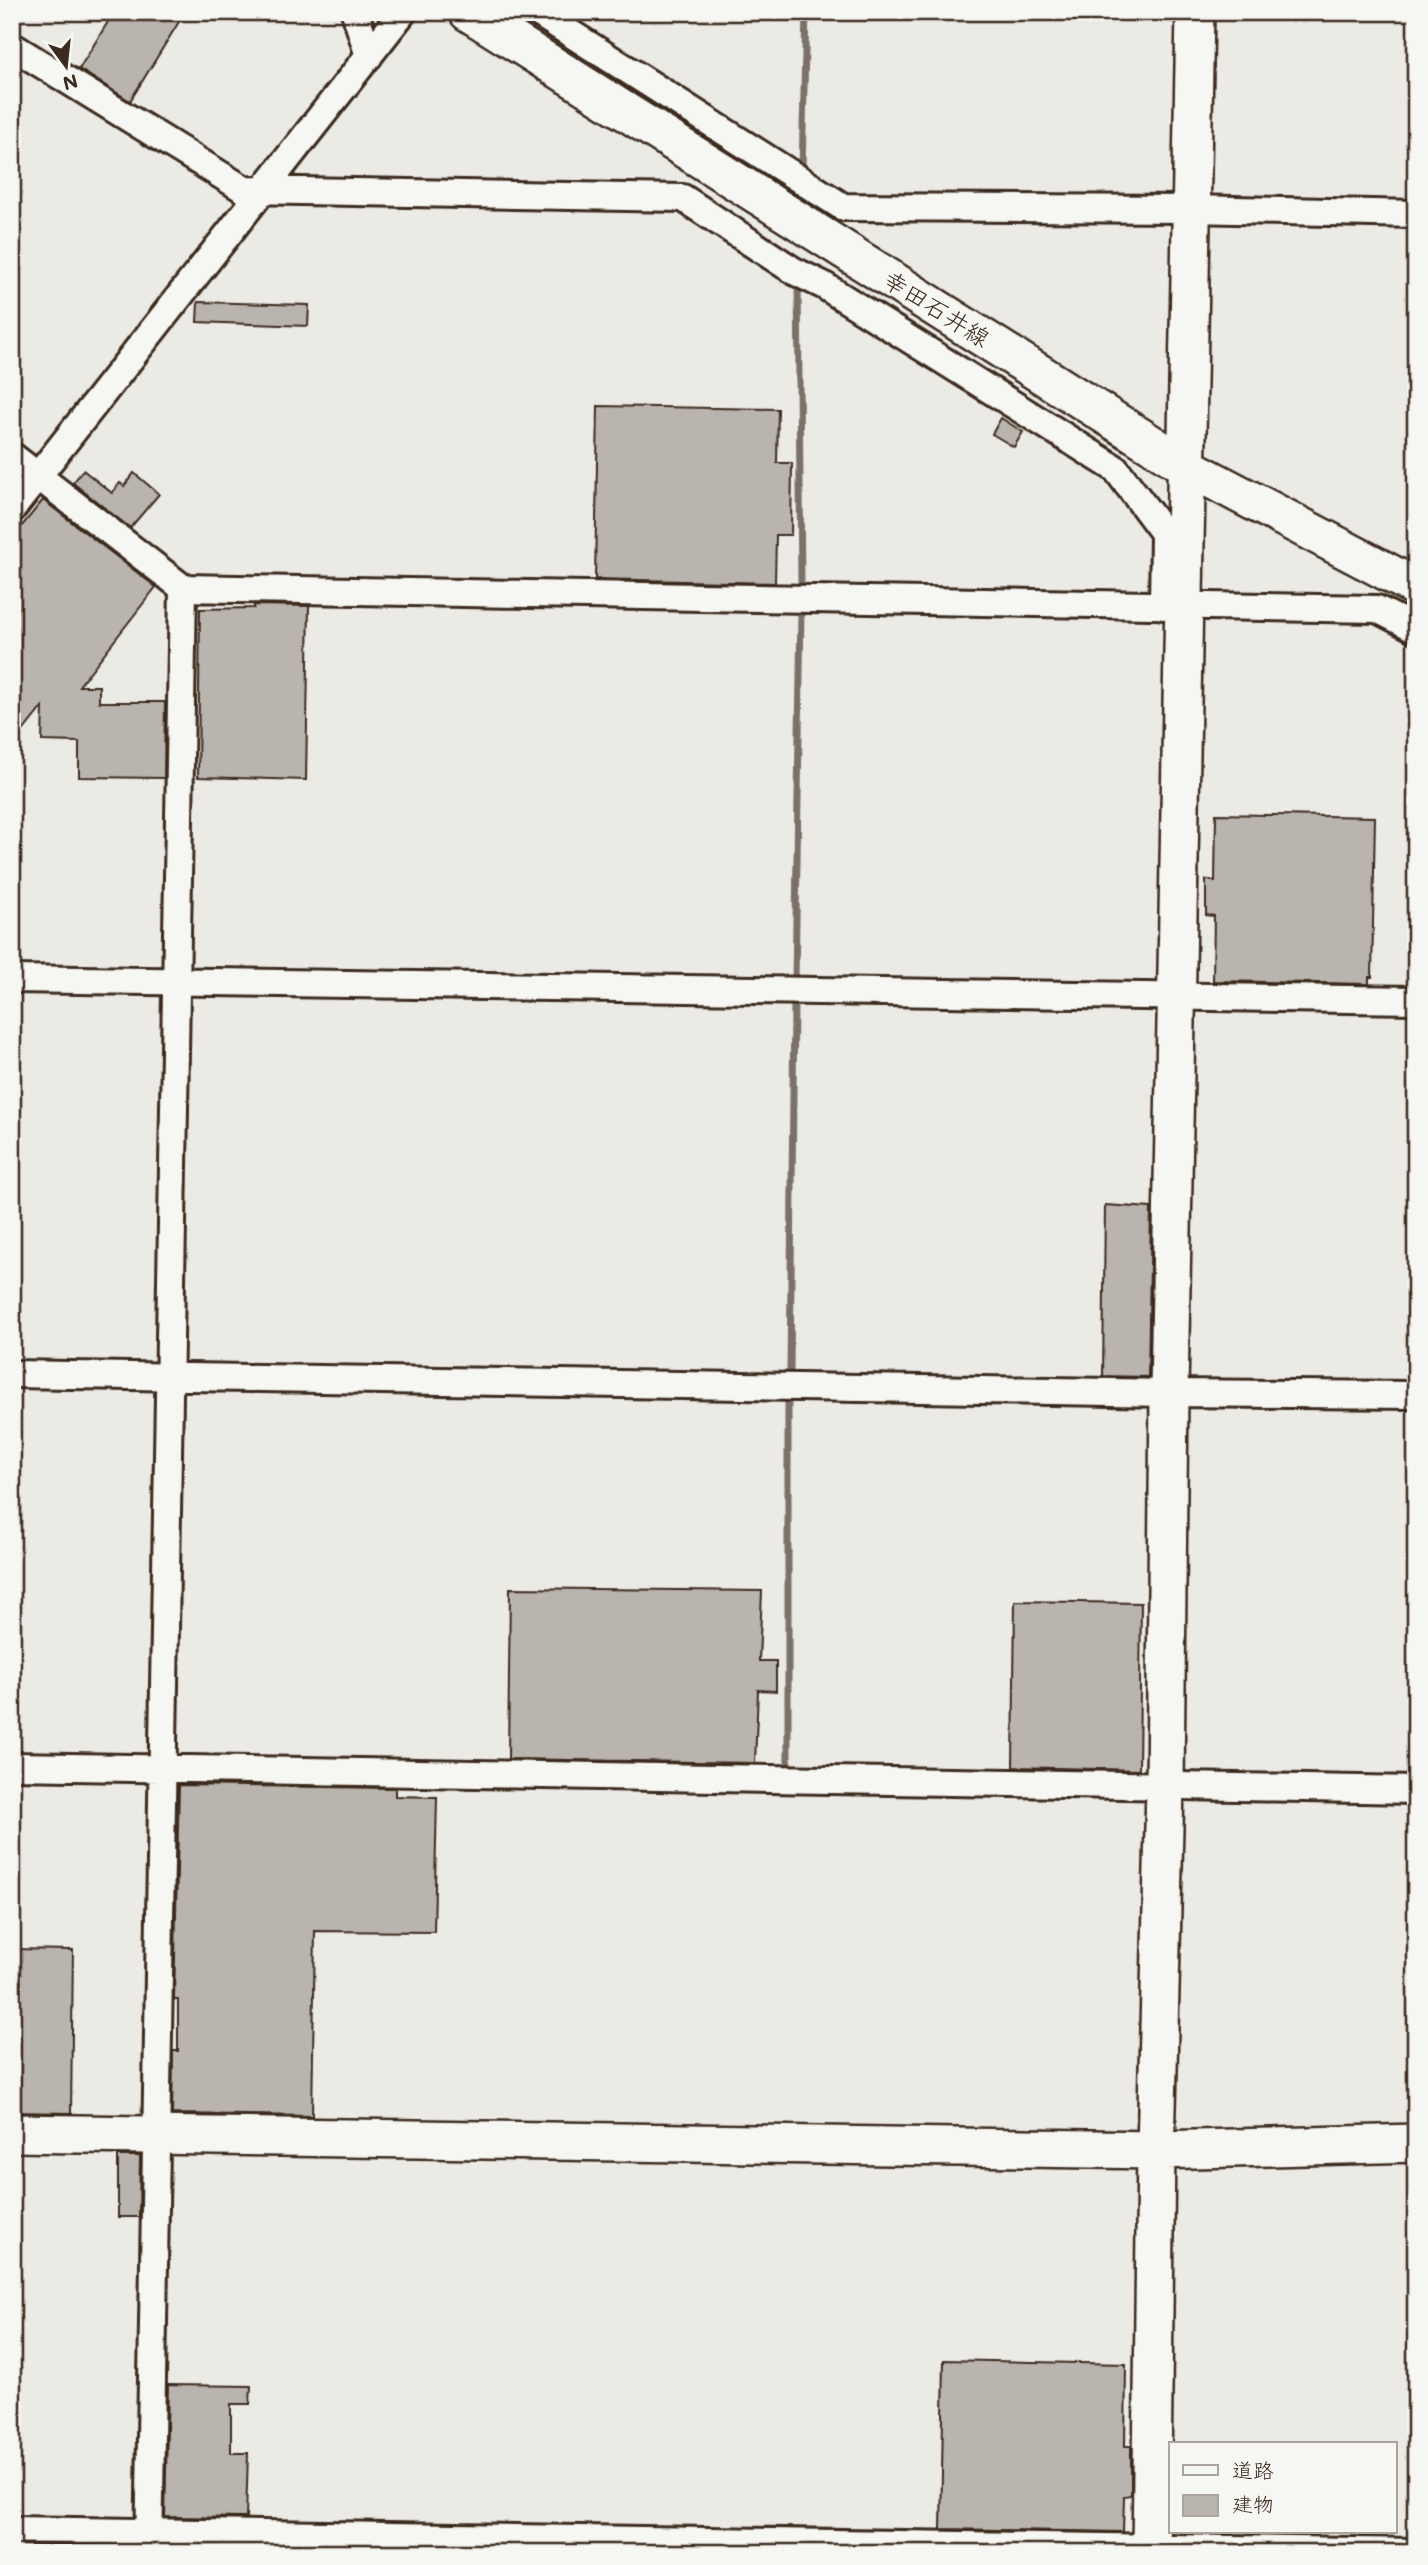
<svg xmlns="http://www.w3.org/2000/svg" width="1428" height="2565" font-family="Mali,'Klee One',sans-serif">
	<rect width="100%" height="100%" fill="#ebeae5"/>
	<filter id="ink" filterUnits="userSpaceOnUse"><feTurbulence type="fractalNoise" baseFrequency=".0143" numOctaves="2"/><feDisplacementMap in="SourceGraphic" scale="14" xChannelSelector="R" yChannelSelector="G"/><feConvolveMatrix kernelMatrix="1 2 1 2 8 2 1 2 1" color-interpolation-filters="sRGB"/></filter>
	<g filter="url(#ink)">
		<g fill="none" stroke-linecap="round" stroke-linejoin="round">
			<!-- stream -->
			<path stroke="#7c7167" stroke-width="7" d="M802,168L806,12
				M798,281L801,584
				M795,982L801,612
				M790,1371L794,1003
				M788,1402V1766"/>
		</g>
		<!-- building -->
		<path fill="#bab4ae" stroke="#3b2a1e" stroke-width="2" d="M114,12H185L130,101L79,69Z
			M198,302L309,305L308,326L197,322Z
			M598,406L778,409L777,463H792L791,535H776L775,583L595,579Z
			M1001,418L1023,432L1014,447L992,434Z
			M83,470L112,493L120,483L124,486L134,473L159,494L130,528L73,483Z
			M43,500L156,587L79,686H99V702H165L164,778L79,777V742L42,741L43,706L12,745V538Z
			M254,605L309,606L306,780L198,777L200,609L254,608Z
			M1216,814L1375,817L1372,977H1369V984L1213,981L1214,916L1206,915V880L1215,881Z
			M1105,1205L1151,1208L1148,1377L1103,1376Z
			M510,1588L762,1591L759,1661H776V1691L758,1690L755,1763L508,1759Z
			M1015,1601L1141,1603L1139,1770L1013,1767Z
			M179,1785L395,1788V1796L437,1797L434,1932L315,1931L312,2116L172,2114L173,2051H178V2000H174Z
			M12,1949L73,1950L71,2113L12,2112Z
			M118,2156H140L139,2217H118Z
			M944,2360L1126,2364L1125,2446H1131V2495L1124,2496L1123,2532L941,2529Z
			M168,2385L251,2386L250,2404H231V2453H248L246,2518L165,2517Z"/>
		<g fill="none" stroke-linecap="round" stroke-linejoin="round">
			<!-- street casing -->
			<g stroke="#3b2a1e" stroke-width="32">
				<path id="street" d="M355,12L369,56
					M537,12L843,207L1190,209L1416,214
					M12,46L245,190L683,198L794,271L823,285L1116,469L1164,533L1163,606
					M12,456L183,588L1377,609L1416,629
					M12,509L403,12
					M12,979L1416,1000
					M12,1374L1169,1393L1416,1395
					M12,1766L1416,1790
					M12,2530L1416,2552
					M149,2553L183,588"/>
			</g>
			<!-- secondary casing -->
			<g stroke="#3b2a1e" stroke-width="42">
				<path id="secondary" d="M468,12L1186,466L1416,587
					M12,2133L1156,2150L1416,2143
					M1151,2553L1156,2150L1165,1787L1169,1393L1195,12"/>
			</g>
			<!-- street -->
			<use href="#street" stroke="#f6f6f2" stroke-width="26"/>
			<!-- secondary -->
			<use href="#secondary" stroke="#f6f6f2" stroke-width="37"/>
		</g>
	</g>
	<g text-anchor="middle" dominant-baseline="central" stroke-width="5" stroke-linejoin="round" paint-order="stroke">
		<!-- street labels -->
		<g font-size="24" fill="#3b2a1e" stroke="#f6f6f2">
			<text transform="translate(937 308) rotate(32)">幸田石井線</text>
		</g>
	</g>
	<!-- margin -->
	<rect width="1428" height="2565" fill="none" stroke="#f6f6f2" stroke-width="42"/>
	<rect x="21" y="21" width="1386" height="2523" fill="none" stroke="#3b2a1e" stroke-width="2.5" filter="url(#ink)"/>
	<!-- legend -->
	<rect x="1169" y="2442" width="228" height="91" fill="#f6f6f2" stroke="#aba49d" stroke-width="2"/>
	<rect x="1183" y="2465" width="35" height="10" fill="#f6f6f2" stroke="#aba49d" stroke-width="2"/>
	<text x="1232" y="2478" font-size="21" fill="#3b2a1e">道路</text>
	<rect x="1183" y="2495" width="35" height="21" fill="#bab4ae" stroke="#aba49d" stroke-width="2"/>
	<text x="1232" y="2512" font-size="21" fill="#3b2a1e">建物</text>
	<!-- north arrow -->
	<g transform="translate(66 66) rotate(165)" stroke="#f6f6f2" stroke-width="5" paint-order="stroke">
	<path d="M0-5L12 26L0 18L-12 26Z" fill="#3b2a1e"/>
	<text y="-10" font-size="19" font-weight="bold" text-anchor="middle" fill="#3b2a1e">N</text>
	</g>
</svg>
